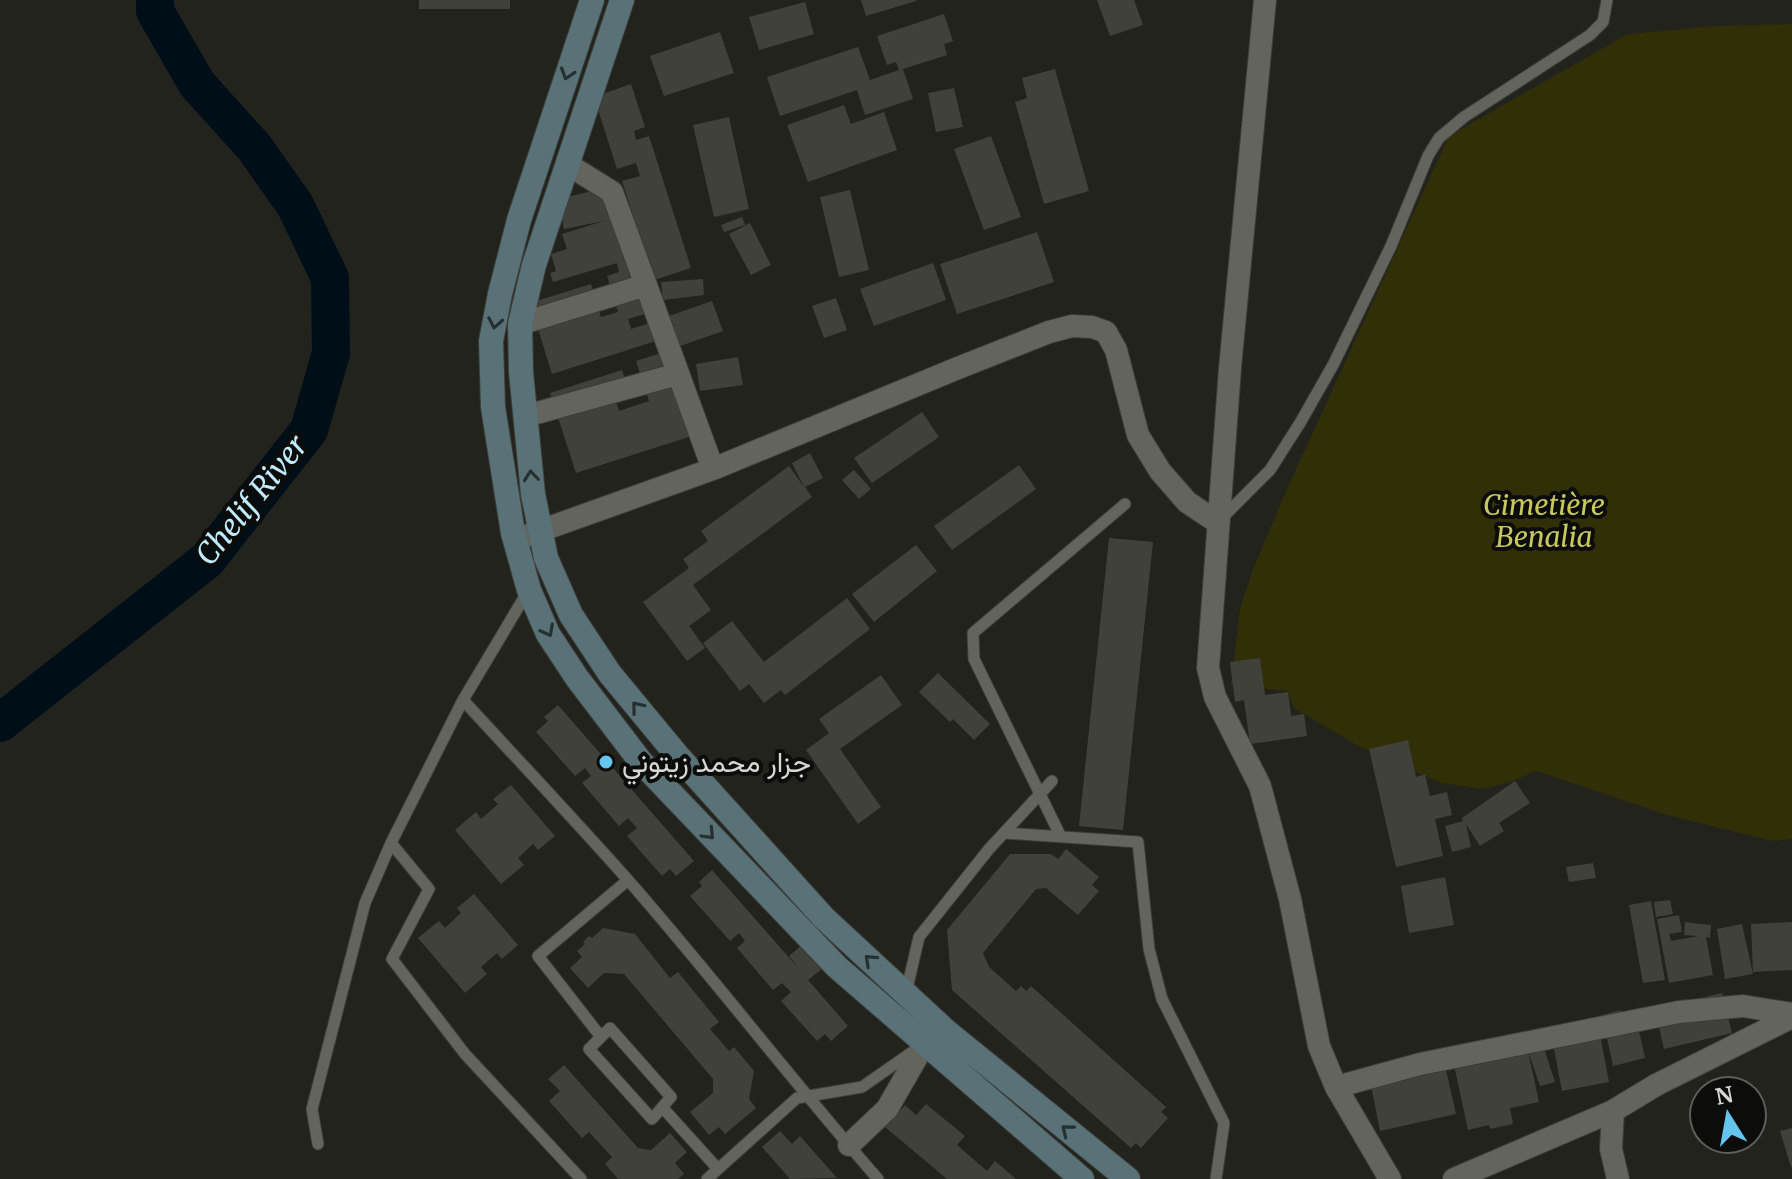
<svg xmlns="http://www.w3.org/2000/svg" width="1792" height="1179" font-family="Merriweather,Vazirmatn,serif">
	<rect width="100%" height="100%" fill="#23231e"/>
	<!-- green -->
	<path fill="#302f08" d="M1792,24V839L1773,841L1667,815L1536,771L1513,781L1483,789L1441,783L1360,747L1294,708L1287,691L1231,685L1240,609L1253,569L1286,491L1449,136L1628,34L1714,26Z"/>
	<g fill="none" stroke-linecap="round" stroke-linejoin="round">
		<!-- river -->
		<path stroke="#000e18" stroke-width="38" d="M0,723L207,560L309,430L331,353L330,278L295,205L254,147L197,84L155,11V0"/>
	</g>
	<!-- building -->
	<path fill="#41413c" d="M419,0H510V9H419Z
		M861,0H916V1L866,16Z
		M1097,0H1134L1143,25L1110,36Z
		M805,2L814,34L759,50L749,17Z
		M944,14L953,41L944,44L947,55L903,69L913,99L865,115L857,90L780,116L767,77L858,47L870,80L899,70L896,62L887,65L877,36Z
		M720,32L734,73L664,96L650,56Z
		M1055,69L1089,191L1044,204L1015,102L1027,98L1022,78Z
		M631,84L645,127L634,131L636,140L649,136L691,268L654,280L622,181L640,176L636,163L617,169L594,97Z
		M954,88L963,127L936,132L928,93Z
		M844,105L851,124L884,112L897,150L808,182L787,125Z
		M729,117L749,209L714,217L693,125Z
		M991,136L1021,217L984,230L954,149Z
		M606,188L648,313L628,319L631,329L650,323L656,341L552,374L530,303L591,284L601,317L618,312L607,276L619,272L617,263L553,282L550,273L556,271L551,254L567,249L562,234L604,221L564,229L558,199Z
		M850,190L869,270L839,277L820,197Z
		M742,217L745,225L724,232L721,225Z
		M750,223L771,265L751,275L729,234Z
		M1037,232L1054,282L957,314L940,264Z
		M933,263L946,300L874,326L860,289Z
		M703,279L704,295L663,300L661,282Z
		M836,298L847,330L824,338L812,306Z
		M712,301L723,331L680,346L669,316Z
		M668,351L695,435L576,473L550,393L622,370L627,385L612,389L619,411L649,401L636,361Z
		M738,357L743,385L700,391L696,364Z
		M922,412L939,437L872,483L854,458Z
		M810,453L823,478L805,487L812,497L693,585L711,610L689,626L705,648L687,661L643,602L689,568L683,559L708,541L701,531L789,466L804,487L792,463Z
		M1019,465L1036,489L952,550L934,526Z
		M854,470L871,489L859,499L842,480Z
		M1109,538L1153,542L1123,830L1079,826Z
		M916,545L937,571L874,622L852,594Z
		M847,598L870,629L785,695L781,690L764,703L749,684L740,691L703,643L732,621L764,662Z
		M1260,658L1265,695L1288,692L1291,716L1304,714L1307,736L1250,744L1244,700L1235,702L1230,662Z
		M938,673L990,724L974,740L953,719L950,722L919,692Z
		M881,675L902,705L840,749L881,807L858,824L806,750L829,733L819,719Z
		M558,705L694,861L676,876L670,869L662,876L627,836L637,828L628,818L619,826L582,783L591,776L585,768L575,776L536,732L548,721L544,717Z
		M1408,740L1416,777L1425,774L1430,796L1447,792L1452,815L1435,819L1443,856L1396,867L1369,749Z
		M1515,781L1530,803L1499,823L1504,831L1480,846L1466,824L1471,847L1452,852L1445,826L1463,821L1462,818Z
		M511,785L555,836L538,850L533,844L518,858L524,865L501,884L455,830L476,812L481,819L498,804L493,799Z
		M1066,849L1099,877L1092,885L1099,891L1078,915L1046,888L1036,889L983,953L989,967L1016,991L1021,986L1026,991L1031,986L1166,1107L1161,1112L1168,1118L1141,1148L1136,1143L1131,1148L952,990L947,930L1010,854H1051L1058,859Z
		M1593,863L1596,878L1569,882L1566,867Z
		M712,870L800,970L789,956L803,944L823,968L808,980L848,1026L831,1041L825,1034L817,1041L781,1001L791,992L782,983L773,990L737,948L745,941L739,933L730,941L690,896L702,886L699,882Z
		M1445,877L1454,925L1409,933L1401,886Z
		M474,894L518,945L502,959L497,953L481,967L487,974L465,993L418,938L439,921L445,928L461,913L457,908Z
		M1670,900L1673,914L1656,917L1654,902Z
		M1651,901L1665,980L1643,983L1629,905Z
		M1679,915L1682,932L1669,934L1671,941L1699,936L1684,935L1685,922L1711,925L1710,938L1706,937L1713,975L1669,983L1657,919Z
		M1792,922V970L1753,972L1751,924Z
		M1742,924L1753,974L1725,979L1717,929Z
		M603,928L635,934L670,978L678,972L719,1022L710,1029L729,1051L734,1047L754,1071L749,1099L756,1108L725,1134L719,1127L709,1135L690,1112L713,1093V1079L624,974L604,973L588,988L570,968L582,957L577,951L585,944L583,942L589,936L592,938Z
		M1722,993L1732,1033L1664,1049L1655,1009Z
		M1621,1010L1624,1025L1637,1022L1645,1058L1613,1066L1602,1015Z
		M1597,1019L1609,1082L1562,1091L1550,1028Z
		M1542,1042L1555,1082L1540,1086L1528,1051L1539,1102L1510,1108L1513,1124L1490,1129L1489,1125L1468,1130L1451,1051Z
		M1443,1057L1456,1114L1380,1131L1369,1075Z
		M564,1065L638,1148L651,1150L670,1133L687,1152L675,1163L684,1174L678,1179H618L605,1164L612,1157L589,1132L582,1138L549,1101L560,1091L548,1079Z
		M926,1104L965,1136L957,1145L987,1171L995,1161L1016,1179H947L885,1127L905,1105L916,1115Z
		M1792,1128V1167H1791L1780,1131Z
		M780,1131L792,1144L800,1136L837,1178L790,1179L762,1147Z"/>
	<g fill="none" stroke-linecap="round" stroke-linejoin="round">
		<!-- lane casing -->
		<g stroke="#3d3d38" stroke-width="13">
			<path id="lane" d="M1220,520L1270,470L1300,423L1333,365L1391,246L1428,156L1439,138L1464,117L1590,35L1603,22L1607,0
				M463,700C518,760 574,819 628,880C714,978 792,1081 878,1179
				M1004,833L1138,842L1149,949L1162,999L1224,1123L1216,1179
				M1060,835L974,659L973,633L1125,504
				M391,843L429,889L392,959L465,1054L581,1179
				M906,993L919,937L989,849L1052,781
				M610,1028L671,1097L652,1119L589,1049Z
				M601,1037L538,956L628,880
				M662,1107L718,1169
				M318,1144L312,1109L365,903L391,843L463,700L528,591
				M707,1179L797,1098L862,1087L915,1050"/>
		</g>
		<!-- street casing -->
		<g stroke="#3d3d38" stroke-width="24">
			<path id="street" d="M1265,0L1230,368L1208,668L1215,697L1260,786L1290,899L1319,1046L1336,1087L1390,1179
				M567,164L612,192L713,469
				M520,324L646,285
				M526,416L678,374
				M523,537L713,469L958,368L1049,332L1072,326L1092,327L1106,332L1116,350L1138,435L1160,471L1187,502L1217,522
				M1336,1087L1420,1064L1679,1012L1743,1006L1792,1014
				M849,1145L887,1109L925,1043
				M1454,1179L1613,1111
				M1618,1179L1611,1149L1613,1111L1656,1085L1792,1017"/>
		</g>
		<!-- secondary casing -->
		<g stroke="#3d3d38" stroke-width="26">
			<path id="secondary" d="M592,0L519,220L500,294L491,341L493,407L513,533L529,590L548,634L577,678L641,762L837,967L1082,1179
				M622,0L534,265L520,324L521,372L533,494L546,558L571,615L610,674L677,755L824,918L946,1031L1128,1179"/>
		</g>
		<!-- lane -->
		<use href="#lane" stroke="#64645e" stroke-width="11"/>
		<!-- street -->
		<use href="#street" stroke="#64645e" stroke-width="22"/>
		<!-- secondary -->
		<use href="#secondary" stroke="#587278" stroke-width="24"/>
	</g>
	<!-- one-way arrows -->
	<defs><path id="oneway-chevron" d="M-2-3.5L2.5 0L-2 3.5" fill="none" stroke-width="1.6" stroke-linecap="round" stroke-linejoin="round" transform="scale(2)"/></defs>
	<g stroke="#273030">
		<use href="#oneway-chevron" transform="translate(567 74) rotate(108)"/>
		<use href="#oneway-chevron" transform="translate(495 323) rotate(100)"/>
		<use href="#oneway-chevron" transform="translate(531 476) rotate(-96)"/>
		<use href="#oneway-chevron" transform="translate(548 631) rotate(62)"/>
		<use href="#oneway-chevron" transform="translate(637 707) rotate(-129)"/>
		<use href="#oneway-chevron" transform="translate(709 834) rotate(46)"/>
		<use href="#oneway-chevron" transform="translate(870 960) rotate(-137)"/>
		<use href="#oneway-chevron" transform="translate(1067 1130) rotate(-141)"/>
	</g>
	<!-- markers -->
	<circle fill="#64c5ee" stroke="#0c0d0a" stroke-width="3" cx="606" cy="762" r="8"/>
	<g text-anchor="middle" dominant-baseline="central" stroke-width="8" stroke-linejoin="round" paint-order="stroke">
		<!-- park labels -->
		<g font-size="28" font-style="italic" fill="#c8c75f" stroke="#0c0d0a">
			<text x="1544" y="505">Cimetière<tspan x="1544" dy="32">Benalia</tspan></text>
		</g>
		<!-- poi labels -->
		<g font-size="28" fill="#d6d6d2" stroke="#0c0d0a" text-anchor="start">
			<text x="622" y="762">جزار محمد زيتوني</text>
		</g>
		<!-- water labels -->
		<g font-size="30" font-style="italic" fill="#c0eafe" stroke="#0c0d0a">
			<text transform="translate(251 500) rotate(-51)">Chelif River</text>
		</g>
	</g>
	<!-- north arrow -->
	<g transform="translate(1728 1115) rotate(349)"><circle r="38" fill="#0c0d0a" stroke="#5d5d5a" stroke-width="2"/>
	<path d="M0-6L14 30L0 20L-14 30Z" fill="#64c5ee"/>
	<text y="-12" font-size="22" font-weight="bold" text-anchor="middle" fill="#d6d6d2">N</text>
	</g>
</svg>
